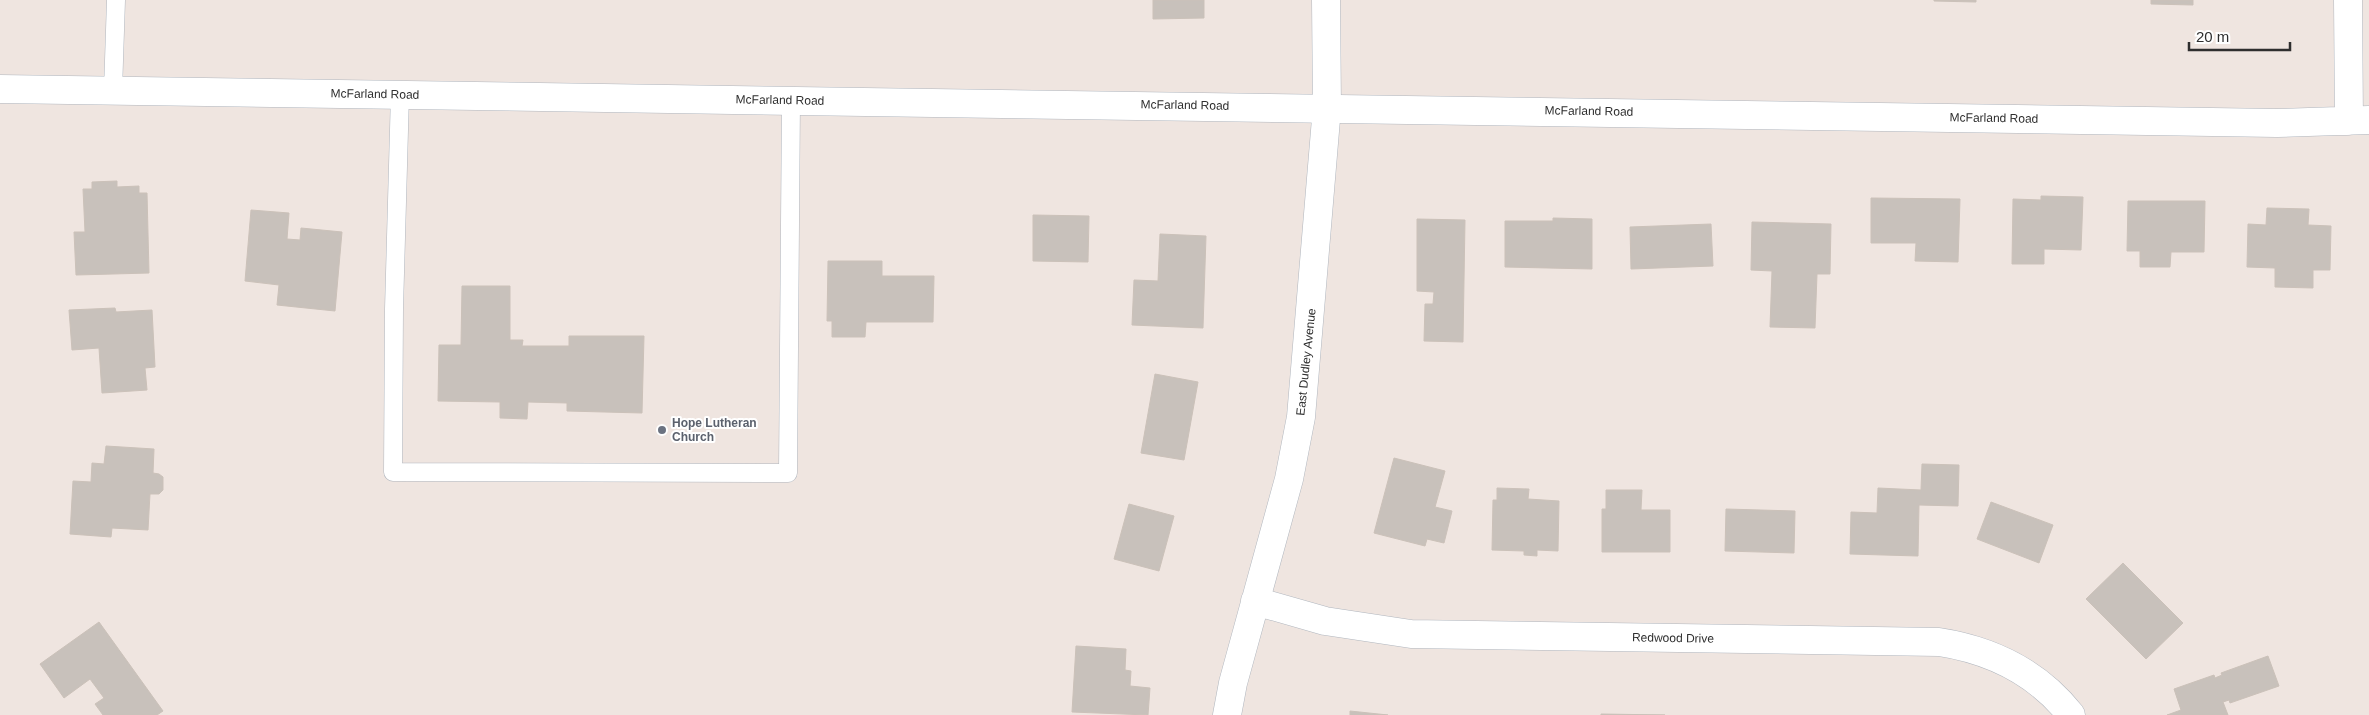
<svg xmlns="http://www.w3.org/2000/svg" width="2369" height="715" font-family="Arial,sans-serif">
	<rect width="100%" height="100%" fill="#efe5e0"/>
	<!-- building -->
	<path fill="#c8c1bb" stroke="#cbc1b9" d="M1153,0H1204V18L1153,19Z
		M1934,0H1976V2L1934,1Z
		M2151,0H2193V5L2151,4Z
		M117,181V187L139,186V193H147L149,273L76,275L74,232H85L83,189H92V182Z
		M2041,196L2083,197L2081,250L2044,249V264H2012L2013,199L2041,200Z
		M1871,198L1960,199L1958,262L1915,261L1916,243H1871Z
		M2128,201H2205L2204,252H2171L2170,267H2140V251H2127Z
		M2267,208L2309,209L2308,225L2331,226L2330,270H2313V288L2275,287V268L2247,267L2248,224L2266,225Z
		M251,210L289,213L287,239L300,240L301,228L342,232L335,311L277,305L279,285L245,281Z
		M1033,215L1089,216L1088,262L1033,261Z
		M1553,218L1592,219V269L1505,267V221H1553Z
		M1417,219L1465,220L1463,342L1424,341L1425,304H1433L1434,292L1417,291Z
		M1752,222L1831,224L1830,274H1817L1815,328L1770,327L1772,271L1751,270Z
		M1711,224L1713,266L1631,269L1630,227Z
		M1160,234L1206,236L1203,328L1132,325L1134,280L1158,281Z
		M828,261H882V276H934L933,322H866L865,337H832V321H827Z
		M462,286H510V340H523L522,346H569V336H644L642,413L567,411V403L528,402L527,419L500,418V402L438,401L439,345H461Z
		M115,308L116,312L152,310L155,367L145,368L147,390L102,393L99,348L72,350L69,310Z
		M1155,374L1198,382L1184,460L1141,453Z
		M106,446L154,449L153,473L159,474L163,477V490L159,494H150L148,530L112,528L111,537L70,534L73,481L91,482L92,463L104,464Z
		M1394,458L1445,471L1435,507L1452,511L1444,543L1427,539L1425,546L1374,533Z
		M1922,464L1959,465L1958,506L1919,505L1918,556L1850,554L1851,512L1877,513L1878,488L1921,490Z
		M1497,488L1529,489L1528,499L1559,501L1558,551L1537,550V556L1524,555V551L1492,550L1493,500H1497Z
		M1606,490H1642L1641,510H1670V552H1602V509H1606Z
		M1991,502L2053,525L2039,563L1977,539Z
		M1129,504L1174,516L1159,571L1114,559Z
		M1726,509L1795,511L1794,553L1725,551Z
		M2123,563L2183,623L2146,659L2086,599Z
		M99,622L163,711L157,715H103L95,704L104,698L90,679L64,698L40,664Z
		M1076,646L1126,649L1125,670L1131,671L1130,686L1150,688L1148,715L1072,712Z
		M2268,656L2279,686L2230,703L2229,700L2223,702L2228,715H2167L2181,710L2174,689L2214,675L2215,678L2222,675L2221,673Z
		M1350,711L1388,715H1350Z
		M1601,714L1665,715H1601Z"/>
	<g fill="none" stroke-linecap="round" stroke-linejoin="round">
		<!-- service casing -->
		<g stroke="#b0b6be" stroke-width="19">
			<path id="service" d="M113,91L116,0
				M400,94L394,309L393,472L788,473L791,100"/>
		</g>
		<!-- minor casing -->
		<g stroke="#b0b6be" stroke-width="29">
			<path id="minor" d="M1255,601L1325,621L1411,634L1939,642C1991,650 2038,673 2071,715
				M1227,715L1233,683L1289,479L1301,417L1327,107L1326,0"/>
		</g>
		<!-- tertiary casing -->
		<g stroke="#b0b6be" stroke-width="29">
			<path id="tertiary" d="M2348,0L2349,121
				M0,89L2277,123L2369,120"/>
		</g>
		<!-- service -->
		<use href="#service" stroke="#fff" stroke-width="18"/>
		<!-- minor -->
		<use href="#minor" stroke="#fff" stroke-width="28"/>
		<!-- tertiary -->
		<use href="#tertiary" stroke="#fff" stroke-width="28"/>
	</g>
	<!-- markers -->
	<circle fill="#6b7280" stroke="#fff" stroke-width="2" cx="662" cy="430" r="5"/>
	<g text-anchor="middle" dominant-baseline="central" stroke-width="4" stroke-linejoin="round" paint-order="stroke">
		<!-- street labels -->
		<g font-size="12" fill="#2e2e2e" stroke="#fff">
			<text transform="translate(375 94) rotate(1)">McFarland Road</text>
			<text transform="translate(780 100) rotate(1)">McFarland Road</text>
			<text transform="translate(1185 105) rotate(1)">McFarland Road</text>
			<text transform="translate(1589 111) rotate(1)">McFarland Road</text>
			<text transform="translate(1994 118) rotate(1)">McFarland Road</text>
			<text transform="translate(1306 362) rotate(-84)">East Dudley Avenue</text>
			<text transform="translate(1673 638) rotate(1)">Redwood Drive</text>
		</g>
		<!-- worship labels -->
		<g font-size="12" font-weight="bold" fill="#5b616d" stroke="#fff" text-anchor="start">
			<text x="672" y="423">Hope Lutheran<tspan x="672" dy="14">Church</tspan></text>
		</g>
	</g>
	<!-- scale -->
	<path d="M2189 42v8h101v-8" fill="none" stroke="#2e2e2e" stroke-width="2.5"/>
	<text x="2196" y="42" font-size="15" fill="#2e2e2e" stroke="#ffffff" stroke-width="4" paint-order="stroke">20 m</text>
</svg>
